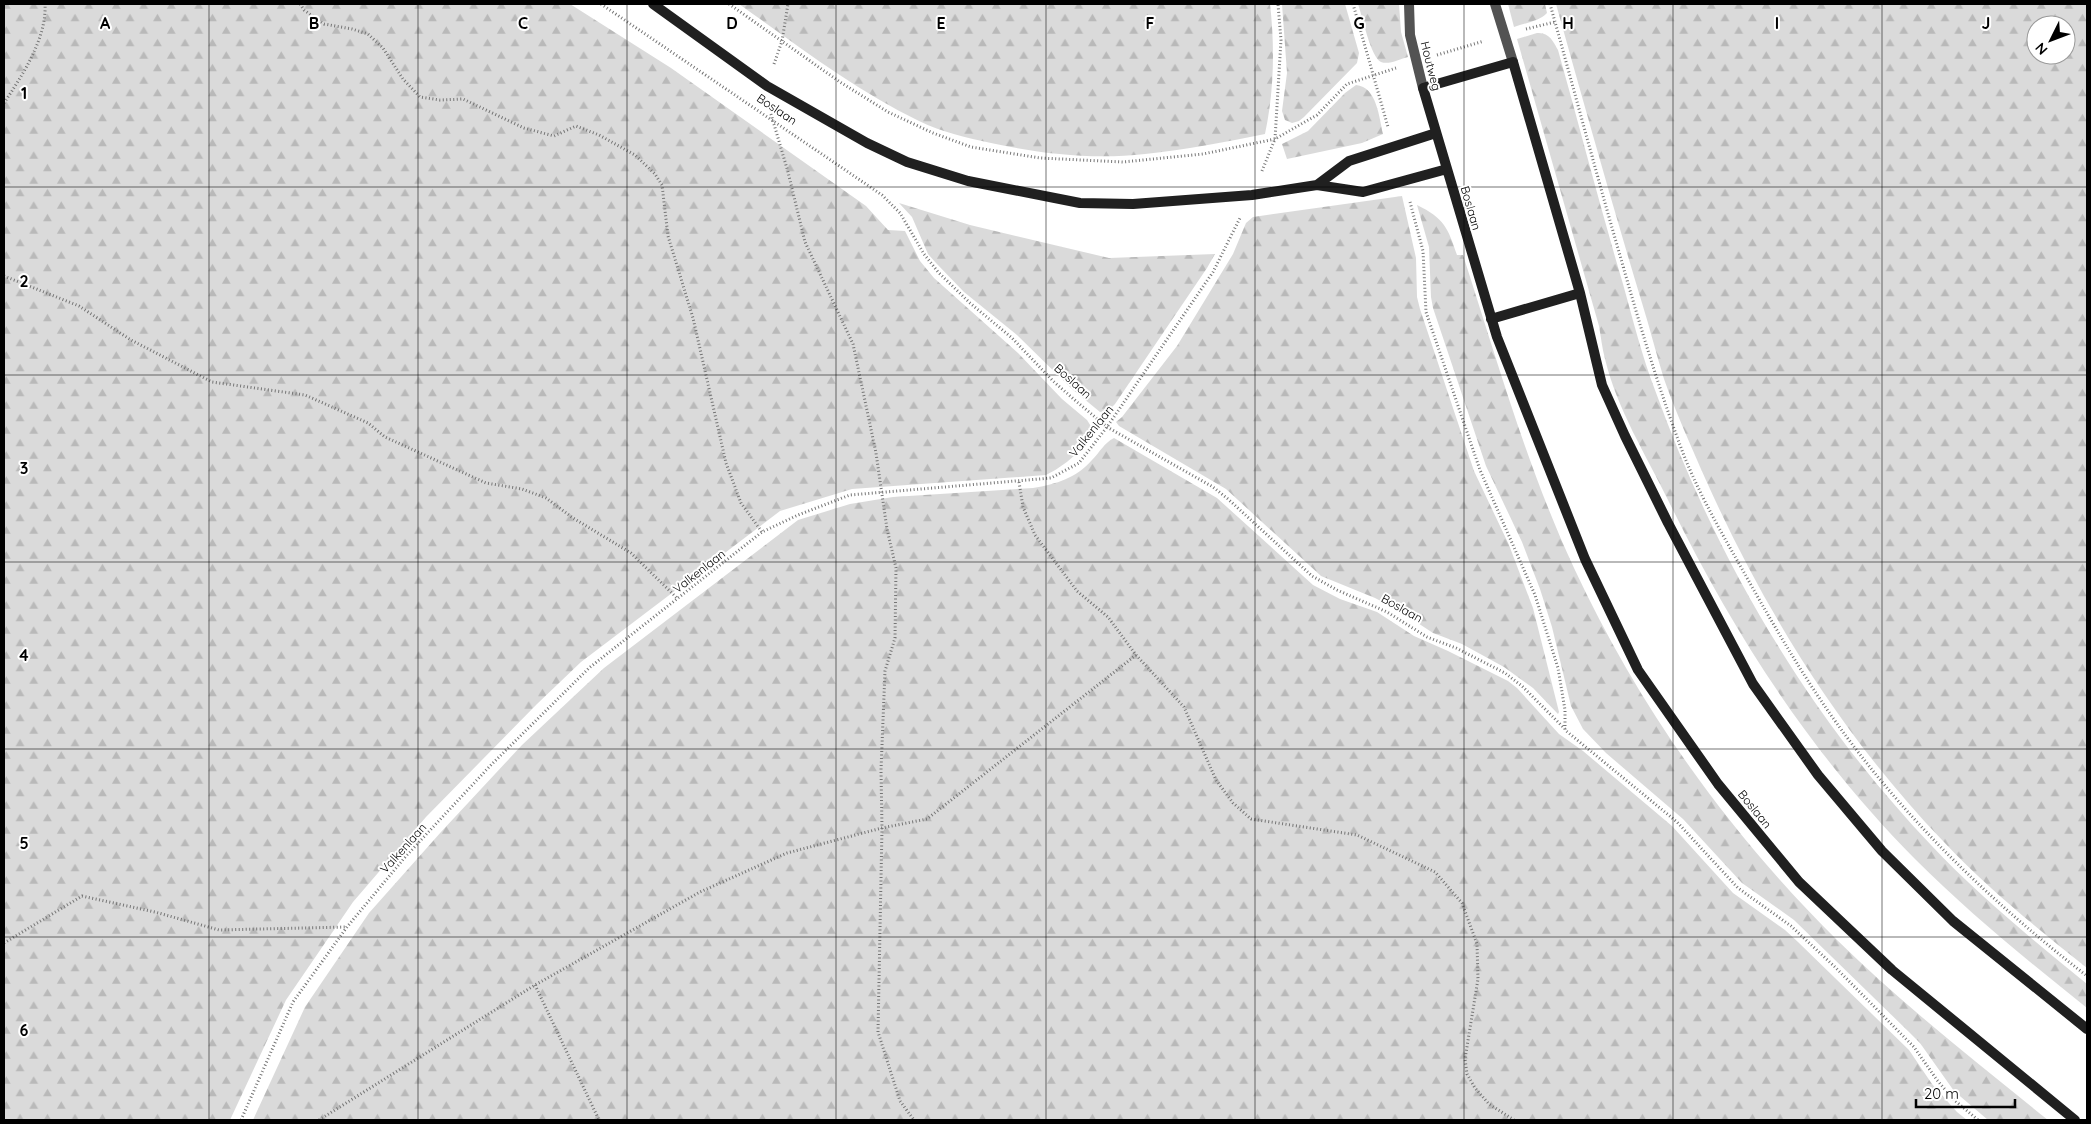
<svg xmlns="http://www.w3.org/2000/svg" width="2091" height="1124" font-family="Quicksand,sans-serif">
	<defs>
		<pattern id="forest-firs" width="22" height="20" patternUnits="userSpaceOnUse" patternTransform="scale(1.25)"><rect width="22" height="20" fill="#dadada"/><path d="M5 1l3.5 6h-7zM16 11l3.5 6h-7z" fill="#b9b9b9"/></pattern>
	</defs>
	<rect width="100%" height="100%" fill="#fff"/>
	<!-- forest -->
	<path fill="url(#forest-firs)" fill-rule="evenodd" d="M4,4H570L671,68L866,206L888,230L905,231L920,261L934,278L1018,353L1062,399L1087,420L1092,428C1088,448 1063,467 1046,475L852,489L780,511L581,662L537,704L426,817L353,902L286,1000L230,1120H4Z
		M739,4H1270C1275,47 1274,92 1265,134C1225,142 1185,150 1145,154C1094,160 1041,154 991,143C967,138 942,132 919,121C855,90 797,45 739,4Z
		M1282,4H1345L1359,53L1357,63L1304,117L1299,121L1292,123L1285,120L1282,111L1287,73Z
		M1358,4H1399L1401,32L1408,57C1400,59 1389,65 1381,62C1371,58 1362,15 1358,4Z
		M1508,4H1545L1547,13C1540,21 1525,23 1514,27Z
		M1556,4H2087V968C2037,928 1987,888 1943,841C1842,736 1764,610 1705,478C1691,446 1676,413 1664,379C1656,354 1650,328 1642,303C1612,204 1584,104 1556,4ZM2036,25H2066V55H2036Z
		M1537,33C1549,32 1553,41 1558,50C1580,128 1600,207 1623,284C1633,320 1642,356 1655,390C1715,557 1808,716 1931,845C1979,896 2033,940 2087,984V1008C2028,961 1969,913 1915,859C1810,753 1734,634 1668,500C1646,455 1617,409 1605,359C1602,348 1601,337 1599,326L1517,39Z
		M1356,85C1377,87 1379,117 1383,134L1362,143L1287,159L1282,144L1308,131L1345,93Z
		M1402,196L1416,258L1417,297L1420,309L1474,471L1509,545L1533,608L1559,712L1558,714L1533,688L1504,667L1462,644L1433,633L1398,610L1375,598L1321,576L1226,489L1119,426L1116,422L1122,417L1177,346L1233,254L1246,223L1253,217Z
		M899,203L970,225L1109,258L1215,254L1207,268L1115,404L1109,410L1100,412L1072,389L1017,335L964,292L936,263L928,254L912,217Z
		M1417,205C1444,218 1448,228 1457,255H1463C1497,360 1527,467 1574,568C1638,706 1728,832 1836,939C1902,1004 1976,1062 2048,1120H1988L1954,1091L1920,1043L1909,1032L1794,920L1742,883L1683,819L1606,753L1583,729L1571,706L1552,627L1540,589L1522,542L1486,466L1433,308L1431,297L1429,247Z
		M1114,438L1217,498L1313,585L1340,599L1377,612L1414,636L1448,651L1508,681L1517,688L1559,734L1583,751L1672,826L1733,893L1785,930L1798,942L1909,1050L1932,1084L1957,1112L1967,1120H253L305,1007L369,913L441,832L522,745L604,668L798,520L850,504L893,497L1033,488C1057,484 1076,478 1092,460C1100,452 1104,443 1114,438Z"/>
	<g fill="none" stroke-linecap="round" stroke-linejoin="round">
		<!-- path -->
		<path stroke="#757575" stroke-width="3" stroke-dasharray="1 2.5" stroke-linecap="butt" d="M300,4L304,10L324,24L352,29L368,34L383,48L403,79L420,97L440,100L463,99L524,128L554,136L576,126L599,135L635,155L655,174L662,185L668,236L693,318L726,463L741,503L762,532
			M601,4L882,195L900,213L924,254L938,272L970,303L1012,338L1053,381L1077,402L1107,427L1213,487L1228,499L1312,576L1337,590L1387,612L1427,637L1456,648L1505,673L1522,686L1565,729
			M729,4L840,82L888,112L933,133L971,147L1040,158L1123,162L1203,154L1275,139L1317,115L1347,84L1396,68
			M1353,4L1388,127
			M1550,4C1573,86 1595,169 1619,252C1638,319 1658,387 1683,453C1701,499 1727,542 1751,585C1782,640 1814,694 1852,744C1919,833 2000,909 2087,976
			M1526,29L1555,22
			M1437,55L1484,41
			M774,64L782,41L788,4
			M4,103C22,76 47,38 45,4
			M771,114L788,172L805,242L853,344L876,453L887,529L896,568L895,638L885,671L881,770L882,828L878,1032L900,1101L914,1120
			M1262,171L1275,139L1281,40L1278,4
			M1410,202L1423,251L1426,312L1480,470L1535,595L1558,668L1565,710V730L1677,822L1738,888L1791,926L1835,967L1914,1047L1937,1080L1953,1099L1978,1120
			M4,276L79,306L131,340L212,382L305,395L368,423L385,437L486,483L522,489L546,498L573,518L631,553L678,599
			M1019,482L1023,507L1035,535L1077,591L1108,617L1136,655L1184,707L1216,780L1233,803L1251,819L1357,835L1435,872L1462,903L1477,944L1478,979L1465,1059L1467,1074L1475,1088L1489,1104L1514,1120
			M4,943L82,896L155,912L219,930L346,927
			M535,985L599,1120
			M241,1120L293,1002L347,927L406,856L490,766L589,668L762,532L798,515L850,495L1051,478L1079,463L1107,427L1213,272L1240,218
			M319,1120L535,985L700,892L787,853L882,828L927,819L1136,655"/>
		<!-- tertiary -->
		<path stroke="#535353" stroke-width="10" d="M1409,4L1410,35L1423,88
			M1495,4L1513,62"/>
		<!-- secondary -->
		<path stroke="#202020" stroke-width="10" d="M653,4L767,86L867,143L907,162L968,181L1080,203L1133,204L1252,195L1317,185L1363,192L1447,169
			M1317,185L1349,161L1436,133
			M1491,319L1580,293
			M2075,1120L1892,970L1799,882L1718,784L1638,670L1585,559L1497,337L1423,88L1513,62L1580,293L1602,385L1625,436L1668,523L1753,684L1818,775L1882,851L1953,921L2087,1029"/>
	</g>
	<!-- grid -->
	<path fill="none" stroke="#000" stroke-width="1" stroke-opacity="0.55" d="M209,4V1120M418,4V1120M627,4V1120M836,4V1120M1046,4V1120M1255,4V1120M1464,4V1120M1673,4V1120M1882,4V1120M4,187H2087M4,375H2087M4,562H2087M4,749H2087M4,937H2087"/>
	<g text-anchor="middle" dominant-baseline="central" stroke-width="4" stroke-linejoin="round" paint-order="stroke">
		<!-- street labels -->
		<g font-size="12" fill="#000" stroke="#fff">
			<text transform="translate(1431 66) rotate(76)">Houtweg</text>
			<text transform="translate(777 109) rotate(34)">Boslaan</text>
			<text transform="translate(1471 208) rotate(74)">Boslaan</text>
			<text transform="translate(1073 381) rotate(42)">Boslaan</text>
			<text transform="translate(1091 431) rotate(-51)">Valkenlaan</text>
			<text transform="translate(699 571) rotate(-38)">Valkenlaan</text>
			<text transform="translate(1402 608) rotate(29)">Boslaan</text>
			<text transform="translate(1755 809) rotate(51)">Boslaan</text>
			<text transform="translate(403 848) rotate(-48)">Valkenlaan</text>
		</g>
	</g>
	<g font-size="16" text-anchor="middle" font-weight="bold" fill="#000" stroke="#fff" stroke-width="4" stroke-linejoin="round" paint-order="stroke">
		<text x="105" y="29">A</text>
		<text x="314" y="29">B</text>
		<text x="523" y="29">C</text>
		<text x="732" y="29">D</text>
		<text x="941" y="29">E</text>
		<text x="1150" y="29">F</text>
		<text x="1359" y="29">G</text>
		<text x="1568" y="29">H</text>
		<text x="1777" y="29">I</text>
		<text x="1986" y="29">J</text>
		<text x="24" y="99">1</text>
		<text x="24" y="287">2</text>
		<text x="24" y="474">3</text>
		<text x="24" y="661">4</text>
		<text x="24" y="849">5</text>
		<text x="24" y="1036">6</text>
	</g>
	<!-- border -->
	<rect width="2091" height="1124" fill="none" stroke="#000000" stroke-width="10"/>
	<!-- north arrow -->
	<g transform="translate(2051 40) rotate(228)"><circle r="24" fill="#ffffff" stroke="#999999"/>
	<path d="M0-4L9 19L0 12L-9 19Z" fill="#000000"/>
	<text y="-8" font-size="14" font-weight="bold" text-anchor="middle" fill="#000000">N</text>
	</g>
	<!-- scale -->
	<path d="M1916 1099v8h99v-8" fill="none" stroke="#000000" stroke-width="2.5"/>
	<text x="1924" y="1099" font-size="15" fill="#000000" stroke="#ffffff" stroke-width="4" paint-order="stroke">20 m</text>
</svg>
